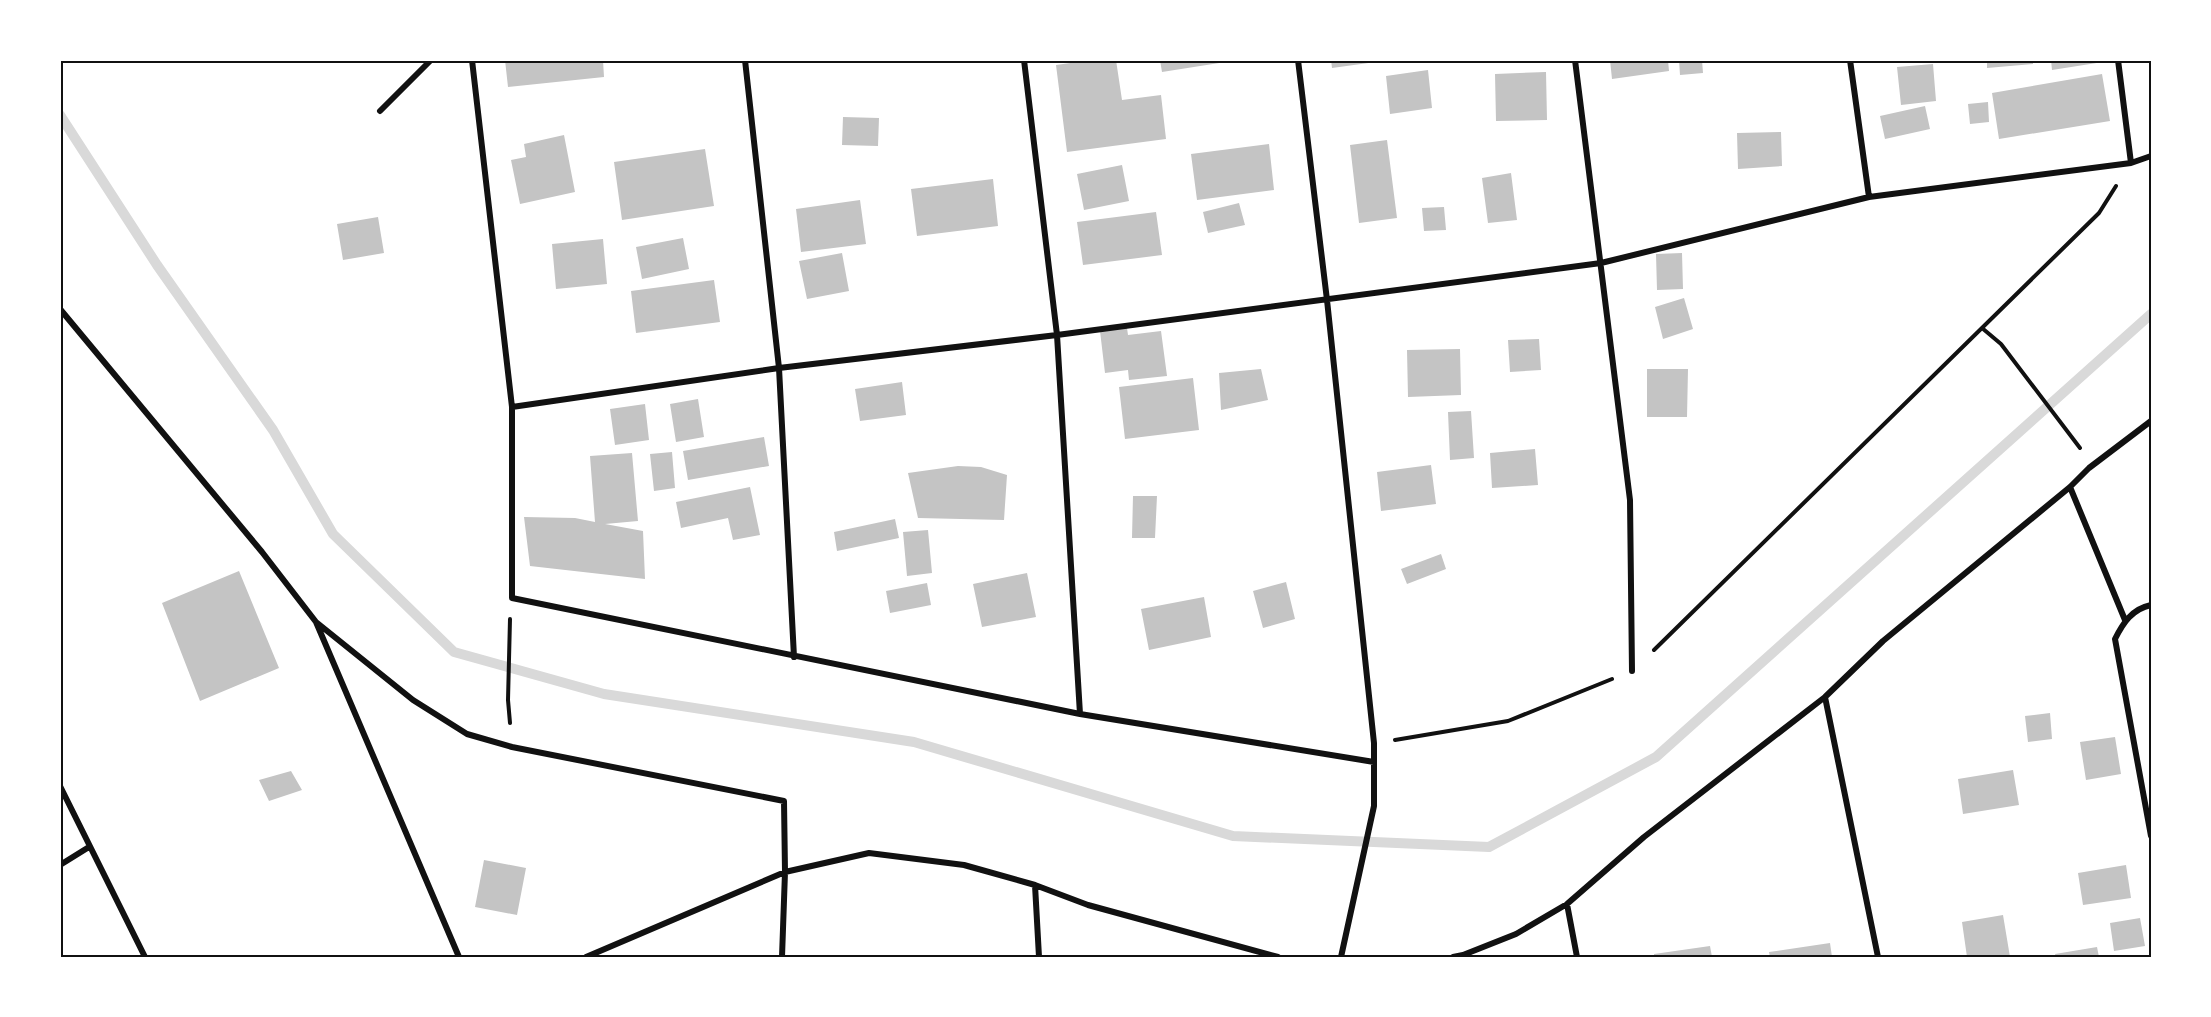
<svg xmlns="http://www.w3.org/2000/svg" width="2211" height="1017" font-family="'Golos Text',sans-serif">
	<rect width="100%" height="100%" fill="#fff"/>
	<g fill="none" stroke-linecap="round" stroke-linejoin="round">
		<!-- stream -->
		<path stroke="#d9d9d9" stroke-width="10" d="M60,115L157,265L273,430L333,534L454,652L604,694L914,742L1233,836L1489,847L1656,757L2151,314"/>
	</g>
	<!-- building -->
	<path fill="#c4c4c4" d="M505,60H603L604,77L508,87Z
		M1092,60H1116L1122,100L1161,95L1166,139L1067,152L1056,65Z
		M1160,60H1232V61L1162,72Z
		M1331,60H1383V61L1332,68Z
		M1610,60H1668L1669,71L1612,79Z
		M1679,60H1702L1703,73L1680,75Z
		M1987,60H2033V64L1987,68Z
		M2051,60H2103V62L2052,70Z
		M1933,64L1936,101L1901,105L1897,67Z
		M1428,70L1432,108L1390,114L1386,76Z
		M1546,72L1547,120L1496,121L1495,74Z
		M2102,74L2110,121L1999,139L1992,93Z
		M1988,102L1989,122L1970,124L1968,104Z
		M1925,106L1930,129L1885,139L1880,116Z
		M843,117L879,118L878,146L842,145Z
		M1781,132L1782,166L1738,169L1737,133Z
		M564,135L575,192L520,204L511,160L526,157L524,144Z
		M1387,140L1397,218L1359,223L1350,145Z
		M1269,144L1274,190L1197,200L1191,154Z
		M705,149L714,206L622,220L614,162Z
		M1122,165L1129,201L1084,210L1077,174Z
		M1511,173L1517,220L1488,223L1482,178Z
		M993,179L998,226L917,236L911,189Z
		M860,200L866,244L801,252L796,209Z
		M1239,203L1245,225L1208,233L1203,212Z
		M1444,207L1446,230L1424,231L1422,208Z
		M1156,212L1162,255L1083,265L1077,222Z
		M378,217L384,253L343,260L337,224Z
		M683,238L689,269L642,279L636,247Z
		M603,239L607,284L556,289L552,244Z
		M842,253L849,291L807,299L799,261Z
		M1682,253L1683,289L1657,290L1656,254Z
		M714,280L720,322L636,333L631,291Z
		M1684,298L1693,329L1663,339L1655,307Z
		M1127,328L1128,335L1161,331L1167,376L1129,380L1128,370L1105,373L1100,331Z
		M1539,339L1541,370L1510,372L1508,340Z
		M1460,349L1461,395L1408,397L1407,350Z
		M1261,369L1268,400L1221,410L1219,373Z
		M1647,369H1688L1687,417H1647Z
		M1193,378L1199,430L1125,439L1119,387Z
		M902,382L906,415L860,421L855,389Z
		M698,399L704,437L676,442L670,404Z
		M645,404L649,440L615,445L610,409Z
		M1471,411L1474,458L1450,460L1448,412Z
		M764,437L769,466L688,480L683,451Z
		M1535,449L1538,485L1492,488L1490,453Z
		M672,452L675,488L654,491L650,454Z
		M632,453L638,521L605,524L643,531L645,579L530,566L524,517L575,518L595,522L590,456Z
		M1431,465L1436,504L1381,511L1377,472Z
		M958,466L981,467L1007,475L1004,520L918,518L908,473Z
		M750,487L760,535L733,540L728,518L681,528L676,502Z
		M1133,496H1157L1155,538H1132Z
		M895,519L899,538L837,551L834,532Z
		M928,530L932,573L907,576L903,532Z
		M1441,554L1446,569L1407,584L1401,569Z
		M239,571L279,668L200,701L162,603Z
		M1027,573L1036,617L982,627L973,584Z
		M1286,582L1295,619L1263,628L1253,591Z
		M927,583L931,605L890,613L886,591Z
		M1204,597L1211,637L1149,650L1141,609Z
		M2050,713L2052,739L2028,742L2025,716Z
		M2115,737L2121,774L2086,780L2080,742Z
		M2013,770L2019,805L1963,814L1958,779Z
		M291,771L302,790L269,801L259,780Z
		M484,860L526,868L517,915L475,907Z
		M2126,865L2131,898L2083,905L2078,873Z
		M2003,915L2010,957H1967L1962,922Z
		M2140,918L2145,946L2114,951L2110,923Z
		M1830,943L1832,957H1770L1769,952Z
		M1710,946L1712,957H1654V954Z
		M2097,947L2099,957H2056L2055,954Z"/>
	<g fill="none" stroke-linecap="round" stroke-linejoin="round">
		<!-- path -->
		<path stroke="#111" stroke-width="4" d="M1982,328L2001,344L2080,448
			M1654,650L2099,213L2116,186
			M510,723L508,700L510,619
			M1395,740L1508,721L1612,679"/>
		<!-- minor -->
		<path stroke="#111" stroke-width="6" d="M472,60L512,407V598L1080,714L1374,762
			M745,60L779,368L794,657
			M1024,60L1057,335L1080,714
			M1298,60L1327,300L1374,743V806L1341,957
			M1575,60L1630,500L1632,671
			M1850,60L1869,197
			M380,111L431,60
			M2131,163L2151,156
			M60,309L262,552L316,622L413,700L467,734L512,747L784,801L785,872L782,957
			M512,407L779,368L1057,335L1601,263L1869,197L2131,163L2118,60
			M2070,487L2125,620
			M2151,605C2132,609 2123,623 2115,639L2151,836
			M316,622L459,957
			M1825,697L1878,957
			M60,786L145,957
			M60,865L89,847
			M1035,885L1039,957
			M1567,904L1577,957
			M586,957L785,872L869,853L964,865L1035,885L1088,905L1278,957
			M1453,957L1463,955L1516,934L1567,904L1644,837L1825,697L1883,641L2070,487L2089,468L2151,421"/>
	</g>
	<!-- border -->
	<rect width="2211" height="1017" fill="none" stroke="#ffffff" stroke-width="123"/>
	<rect x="62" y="62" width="2088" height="894" fill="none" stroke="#111" stroke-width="2"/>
</svg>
